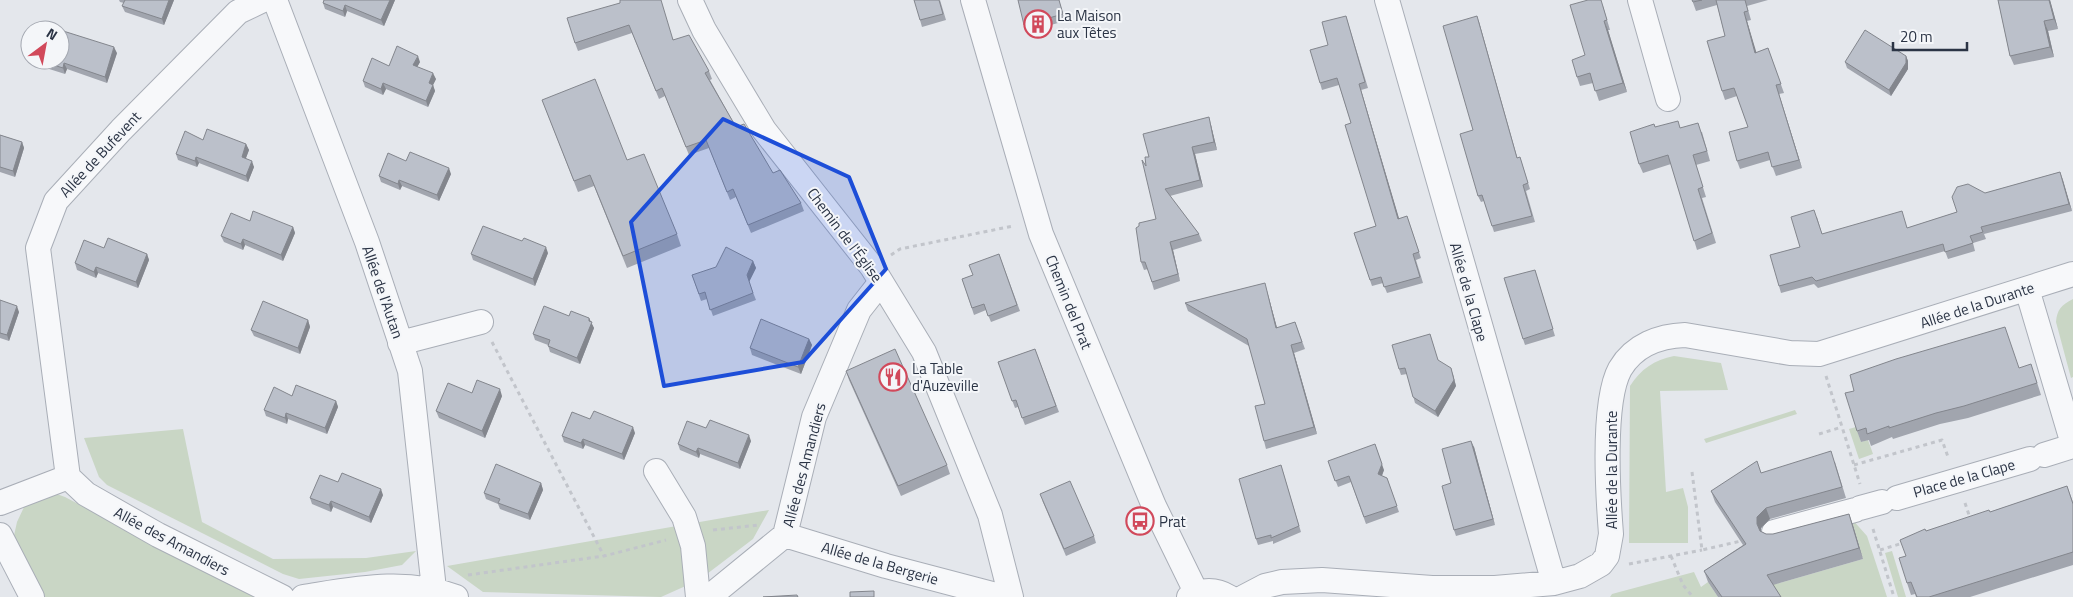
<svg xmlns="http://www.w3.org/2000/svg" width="2073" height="597" font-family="'Titillium Web',sans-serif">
	<rect width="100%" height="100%" fill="#e4e7ec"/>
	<!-- green -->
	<path fill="#c9d6c5" d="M2073,299V377L2071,378L2056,322C2057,310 2061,305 2073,299Z
		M1674,356L1721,363L1728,390L1660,391L1666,492L1683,488L1688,507V543H1629L1630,386C1641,369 1654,360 1674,356Z
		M1795,410L1797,414L1706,443L1704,439Z
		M1856,427L1861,442L1868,440L1873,454L1859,459L1849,429Z
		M183,429L202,522L273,559L366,558L416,551L402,565L365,572L299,579L283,574L107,485L99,477L84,438Z
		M54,493L65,497L255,597H42L13,540L17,522L25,505Z
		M769,510L753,539L699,580L661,597L483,592L447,566Z
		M1851,518L1867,536L1887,597H1778L1765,578L1776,584L1863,559Z
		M1892,551L1906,597H1907H1898L1885,553Z
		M1694,572L1701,587L1708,582L1718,597H1610L1612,594Z"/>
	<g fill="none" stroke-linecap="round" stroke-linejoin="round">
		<!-- minor casing -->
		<g stroke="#a9aeb7" stroke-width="26">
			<path id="minor" d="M275,0L367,242L410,371L434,589L430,597
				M690,0L704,30L764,130L872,267L924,352L990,515L1011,597
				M973,0L1041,234L1154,506L1196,592
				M1387,0L1554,583
				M1640,0L1668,99
				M2027,289L2073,444
				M400,343L481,322
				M2044,455L2073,446
				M656,471L684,517L693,546L698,597
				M68,477L38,248L56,201L121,130L238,12L263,0
				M68,477L86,494L158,535L282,597
				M1897,498L2030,459
				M0,503L68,477
				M1860,508L1882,502
				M1774,532L1855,510
				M0,535L32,597
				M785,535L886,566L1004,597
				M303,597C355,589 405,578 456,597
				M709,597L785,535L814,417L859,310L881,282
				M1189,597C1202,589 1216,589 1229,597
				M1244,597L1265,586L1282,582L1322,580L1432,588H1495L1554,583L1580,576L1601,564L1607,556L1611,534C1608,496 1602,402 1620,369C1634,345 1660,336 1685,335L1790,353L1819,354L2073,274"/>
		</g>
		<!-- path -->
		<path stroke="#c2c5cb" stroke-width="3" stroke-dasharray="4 4" stroke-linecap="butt" d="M891,255L900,249L1013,226
			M492,342L604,556
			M1826,376L1860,484
			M1819,434L1842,427
			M1854,465L1942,440L1948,457
			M1692,472L1702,550L1741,541
			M1965,503L1970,518
			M1873,529L1894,597
			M713,530L759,525
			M1880,550L1903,543
			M1671,556L1683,585L1693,597
			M1629,564L1702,550
			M468,575L604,556L666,540"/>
		<!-- minor -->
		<use href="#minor" stroke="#f7f8fa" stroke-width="24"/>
	</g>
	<!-- wall -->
	<path fill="#a1a5ae" d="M119,0H174L164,25L125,12L122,6L124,3L120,2Z
		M324,0H395L384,26L347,11L345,17L325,9L323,3Z
		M940,0L946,20L922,27L920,20Z
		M1059,0L1065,21L1026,32L1024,25Z
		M1692,0H1768L1747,6L1751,20L1747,21L1756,53L1768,48L1784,93L1779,94L1802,168L1776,176L1770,160L1740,169L1737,161L1748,127L1737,96L1725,100L1722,91L1725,36L1717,5L1696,11Z
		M1998,0H2050L2058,29L2048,31L2054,57L2014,65L2010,56Z
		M620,3L674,40L709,71L712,79L710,80L736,127L773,173L801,203L804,211L751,233L736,197L730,200L709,148L689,155L665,96L659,99L632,33L578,51L575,43Z
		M1603,6L1610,30H1608L1627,92L1599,101L1593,83L1580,86L1577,77Z
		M1346,16L1368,88L1361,90L1399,219L1407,216L1421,258L1416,260L1423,283L1387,293L1383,283L1372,286L1354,233L1376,226L1351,123L1339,85L1322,90L1320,83L1328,45Z
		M1479,22L1517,158L1520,157L1530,189L1526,191L1535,222L1494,232L1484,201L1481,202L1478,196L1473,130Z
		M117,53L107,83L67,69L65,74L46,68L44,62Z
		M1906,56L1908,61V69L1891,96L1847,68L1845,62Z
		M420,62L417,67L436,79L433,85L435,91L428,107L386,89L383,95L365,87L363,81L389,66Z
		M542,100L627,160L677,234L681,246L627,268L594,186L578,192Z
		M1211,125L1217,150L1195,154L1203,187L1170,196L1199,234L1202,241L1173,250L1180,281L1154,290L1148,269L1144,270L1141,262L1156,219L1146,166L1149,157Z
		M1656,127L1680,128L1702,132L1710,161L1696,165L1706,197L1702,198L1716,243L1697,250L1671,164L1643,173L1639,164Z
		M0,135L22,142L24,148L15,177L0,172Z
		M203,140L246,144L249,150L246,158L254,167L248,182L199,163L197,167L178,160L176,154Z
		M406,161L451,174L439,201L402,186L400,190L381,182L379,176Z
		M2060,172L2072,211L1984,234L1986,239L1973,243L1975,251L1948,259L1945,251L1818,288L1814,284L1781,293L1779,286L1800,247L1817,217L1822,234L1907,228L1957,212L1985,193Z
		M250,221L293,227L295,233L283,261L245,245L243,250L224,242L221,236Z
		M104,248L147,254L149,260L138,288L98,273L96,278L77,270L75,263Z
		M548,253L535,286L473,260L471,254Z
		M999,254L1020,311L991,322L986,310L974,315L962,279L973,275Z
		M753,261L756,268L749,282L756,300L713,316L707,299L701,301L692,275Z
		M1535,270L1555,336L1525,345L1523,339Z
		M1267,291L1277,328L1295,322L1305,349L1294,353L1317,434L1266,449L1264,441L1265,404L1249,346L1188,311L1185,303Z
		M0,300L19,312L9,341L0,338Z
		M569,316L589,318L594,328L580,364L550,352L548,345L535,340L533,334Z
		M308,320L310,327L300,354L254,336L251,330Z
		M1430,334L1438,361L1453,374L1456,386L1438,417L1415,403L1407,374L1401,375L1399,369Z
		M809,339L812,345L801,374L752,355L750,348Z
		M1035,349L1059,412L1025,425L1018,407L1015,408L998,362Z
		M2020,368L2035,376L2041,395L1968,418L1940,424L1893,439L1892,437L1871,446L1869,440L1861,442L1857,431Z
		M846,371L947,465L950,474L901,496L849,380Z
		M472,393L502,396L485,438L439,418L436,411Z
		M292,396L336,401L338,407L327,434L288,419L287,424L266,416L264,410Z
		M590,419L635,433L624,460L585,445L583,449L564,442L562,436Z
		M706,428L751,441L740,469L700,454L699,458L680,450L678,444Z
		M1474,447L1495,525L1456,536L1454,530L1451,483Z
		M1328,461L1384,470L1382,476L1387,478L1399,512L1366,524L1351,482L1338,487Z
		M1835,462L1846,498L1770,519L1761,528V531L1766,534H1773L1849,514L1863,559L1773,585L1781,597H1718L1708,582L1704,571L1743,545L1715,502L1711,491L1761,473Z
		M1281,465L1301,532L1273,544V541L1258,545L1256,539Z
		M541,483L543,490L530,520L500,509L498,504L486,499L484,493Z
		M2067,486L2073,502V565L1970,597H1916L1915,594L1911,595L1907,583L1926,531L1990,512Z
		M383,495L371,523L333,507L331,512L312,504L310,498Z
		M1042,500L1094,536L1096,543L1066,556Z"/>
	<!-- shaded-wall -->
	<path fill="#83868d" d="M169,0H174L164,25L162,19Z
		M390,0H395L384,26L381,20Z
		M2049,0H2050L2058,29L2054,19Z
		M345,5L347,11L345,17L343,11Z
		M1744,12L1747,21L1759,61L1755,53Z
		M1477,16L1479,22L1519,164L1517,158Z
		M1604,21L1608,30L1627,92L1623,83Z
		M2044,21L2048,31L2054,57L2050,47Z
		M114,47L117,53L107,83L105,77Z
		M418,56L420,62L415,71L413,65Z
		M1906,56L1908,61V69L1891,96L1889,90Z
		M64,63L67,69L65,74L63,68Z
		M433,73L436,79L433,85L435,91L428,107L426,101L429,83Z
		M383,83L386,89L383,95L381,89Z
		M1359,84L1361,90L1401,225L1398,219Z
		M1776,85L1779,94L1802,168L1799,160Z
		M1209,117L1211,125L1217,150L1214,142Z
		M22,142L24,148L15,177L13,171Z
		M246,144L249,150L244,163L242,157Z
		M1192,147L1195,154L1203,187L1200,180Z
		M196,157L199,163L197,167L195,161Z
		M252,161L254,167L248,182L246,176Z
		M449,168L451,174L439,201L437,195Z
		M2060,172L2063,180L2072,211L2069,204Z
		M399,180L402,186L400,190L398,184Z
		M293,227L295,233L283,261L281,255Z
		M243,239L245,245L243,250L241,244Z
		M1170,242L1173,250L1180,281L1178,274Z
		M546,247L548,253L535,286L533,279Z
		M147,254L149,260L138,288L136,282Z
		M753,261L756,268L749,282L747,275Z
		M96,267L98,273L96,278L94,272Z
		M1265,283L1267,291L1279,335L1276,328Z
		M17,306L19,312L9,341L7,335Z
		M589,318L594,328L580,364L577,358Z
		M308,320L310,327L300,354L298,348Z
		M809,339L812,345L801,374L798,367Z
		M1291,345L1294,353L1317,434L1314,427Z
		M1451,368L1456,386L1438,417L1435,411Z
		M500,389L502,396L485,438L482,431Z
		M336,401L338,407L327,434L325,428Z
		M286,413L288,419L287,424L285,418Z
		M633,427L635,433L624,460L622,454Z
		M749,435L751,441L740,469L738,463Z
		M583,439L585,445L583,449L581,443Z
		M1471,441L1474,447L1495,525L1493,519Z
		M1375,444L1384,470L1380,480L1378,474Z
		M698,448L700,454L699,458L696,452Z
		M541,483L543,490L530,520L528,514Z
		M381,489L383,495L371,523L369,517Z
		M331,501L333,507L331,512L329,505Z
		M1766,508L1770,519L1761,528V535L1757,524V517Z
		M1849,514L1853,525L1863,559L1859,548Z"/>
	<!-- building -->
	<path fill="#bbc0ca" stroke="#83868d" d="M125,0H169L162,19L122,6Z
		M324,0H390L381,20L345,5L343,11L323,3Z
		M620,0H661L673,40L689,35L709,71L705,73L736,127L744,124L773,173L780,170L801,203L748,225L733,189L727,192L706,140L686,147L662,88L656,91L629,25L575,43L567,18L620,3Z
		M914,0H939L943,14L920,20Z
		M1018,0H1059L1063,14L1024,25Z
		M1588,0H1601L1607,20L1604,21L1623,83L1595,91L1590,73L1577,77L1572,60L1585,55L1570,5Z
		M1692,0H1702L1693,2Z
		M1716,0H1745L1748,11L1744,12L1755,53L1768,48L1781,84L1776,85L1799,160L1772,167L1768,152L1737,161L1729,132L1748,127L1734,88L1722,91L1707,41L1725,36Z
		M1998,0H2049L2054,19L2044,21L2050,47L2010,56Z
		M1346,16L1365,82L1359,84L1398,219L1407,216L1419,252L1413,254L1420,277L1384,287L1381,277L1370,280L1354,233L1376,226L1345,125L1351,123L1337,78L1320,83L1310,50L1328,45L1322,22Z
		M1477,16L1517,158L1520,157L1528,183L1523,185L1532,216L1492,226L1482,195L1478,196L1460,134L1473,130L1443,26Z
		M60,30L114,47L105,77L64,63L63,68L44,62V60H60Z
		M1865,30L1906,56V63L1889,90L1845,62Z
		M397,46L418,56L413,65L433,73L429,83L433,85L426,101L383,83L381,89L363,81L372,58L389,66Z
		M595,79L627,160L644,154L677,234L623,256L590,175L574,181L542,100Z
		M1209,117L1214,142L1192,147L1200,180L1165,189L1199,234L1170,242L1178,274L1152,282L1145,262H1141L1136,228L1139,226V223L1156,219L1142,160L1146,166L1145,157H1149L1143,134Z
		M1678,121L1680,128L1698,123L1707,151L1693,155L1703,187L1698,189L1712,233L1694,241L1668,155L1639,164L1630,132L1654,124L1655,127Z
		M207,129L246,144L242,157L252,161L246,176L196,157L195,161L176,154L185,131L203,140Z
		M0,135L22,142L13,171L0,167Z
		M410,152L449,168L437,195L399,180L398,184L379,176L388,153L406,161Z
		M2060,172L2069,204L1981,227L1983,232L1970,236L1973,243L1945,252L1943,244L1816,281L1812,277L1779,286L1770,255L1800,247L1791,217L1814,210L1822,234L1902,211L1907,228L1957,212L1952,197L1957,187L1968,184L1985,193Z
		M253,211L293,227L281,255L243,239L241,244L221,236L231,213L250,221Z
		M483,226L522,241L524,238L546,247L533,279L471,254Z
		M108,238L147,254L136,282L96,267L94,272L75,263L84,240L104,248Z
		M726,247L753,261L747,275L753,293L710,310L705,292L699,294L692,275L716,267Z
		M999,254L1017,305L988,316L984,304L972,308L962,279L973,275L969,265Z
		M1535,270L1553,329L1523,339L1504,278Z
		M1265,283L1276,328L1295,322L1302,342L1291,345L1314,427L1264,441L1255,406L1265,404L1247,339L1185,303Z
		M0,300L17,306L7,335L0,333Z
		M263,301L308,320L298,348L251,330Z
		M544,306L569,316L571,311L589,318V321L592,322L577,358L548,346L550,340L533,334Z
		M761,319L809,339L798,367L750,348Z
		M2005,327L2019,368L2031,364L2037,383L1964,406L1936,413L1889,428V426L1867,434L1866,428L1857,431L1845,393L1854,391L1850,375L1896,359Z
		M1430,334L1438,360L1451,368L1454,380L1435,411L1413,397L1405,368L1399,369L1392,345Z
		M895,349L947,465L898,486L846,371Z
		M1035,349L1056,406L1022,418L1016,400L1012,401L998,362Z
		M477,380L500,389L482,431L436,411L448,383L472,393Z
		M296,385L336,401L325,428L286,413L285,418L264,410L274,387L292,396Z
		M594,411L633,427L622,454L583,439L581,443L562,436L572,412L590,419Z
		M710,420L749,435L738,463L698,448L696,452L678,444L687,421L706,428Z
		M1471,441L1493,519L1454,530L1442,486L1451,483L1442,449Z
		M1375,444L1382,464L1378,474L1387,478L1397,506L1364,517L1349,476L1335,481L1328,461Z
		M1831,451L1842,487L1766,508L1757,517V524L1760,531L1766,534H1773L1849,514L1859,548L1767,575L1781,597H1722L1704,571L1746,544L1711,491L1757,461L1761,473Z
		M496,464L541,483L528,514L498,503L500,499L484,493Z
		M1281,465L1299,526L1271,538V535L1256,539L1239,479Z
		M342,473L381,489L369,517L331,501L329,505L310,498L320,475L338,482Z
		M1070,481L1094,536L1064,549L1040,494Z
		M2067,486L2073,504V552L1929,597H1917L1911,582L1907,583L1899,558L1906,556L1900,540L1925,529L1926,531L1989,510L1990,512Z
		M874,591V597H850V592Z
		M797,595L798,597H763Z"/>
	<!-- marked area -->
	<path fill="#1d4ed8" fill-opacity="0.2" stroke="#1d4ed8" stroke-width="4" stroke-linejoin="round" d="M723,119L849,177L886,269L803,362L664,386L631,222Z"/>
	<!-- icons -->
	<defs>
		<g id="building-ring" transform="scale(1.4375)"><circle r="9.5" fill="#f4f6f9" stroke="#d1495b" stroke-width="1.5"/><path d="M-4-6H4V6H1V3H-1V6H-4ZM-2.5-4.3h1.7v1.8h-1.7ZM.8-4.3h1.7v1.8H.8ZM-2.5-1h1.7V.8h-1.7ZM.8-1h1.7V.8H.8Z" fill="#d1495b"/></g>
		<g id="restaurant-ring" transform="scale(1.4375)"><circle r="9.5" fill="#f4f6f9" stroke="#d1495b" stroke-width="1.5"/><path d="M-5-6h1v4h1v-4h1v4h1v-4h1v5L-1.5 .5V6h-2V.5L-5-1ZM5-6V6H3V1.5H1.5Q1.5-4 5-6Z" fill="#d1495b"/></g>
		<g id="bus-ring" transform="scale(1.4375)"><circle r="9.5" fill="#f4f6f9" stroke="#d1495b" stroke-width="1.5"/><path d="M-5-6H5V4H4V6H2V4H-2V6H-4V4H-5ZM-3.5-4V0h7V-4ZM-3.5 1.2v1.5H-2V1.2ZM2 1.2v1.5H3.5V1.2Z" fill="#d1495b"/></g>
	</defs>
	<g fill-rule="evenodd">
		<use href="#building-ring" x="1038" y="24"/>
		<use href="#restaurant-ring" x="893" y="377"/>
		<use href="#bus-ring" x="1140" y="521"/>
	</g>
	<g text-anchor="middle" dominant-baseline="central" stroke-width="4" stroke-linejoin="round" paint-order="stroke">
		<!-- poi labels -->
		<g font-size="15" fill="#2b3445" stroke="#f4f6f9" text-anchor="start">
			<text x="1057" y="15">La Maison<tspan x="1057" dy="17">aux Têtes</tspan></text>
			<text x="912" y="368">La Table<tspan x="912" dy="17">d'Auzeville</tspan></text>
			<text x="1159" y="521">Prat</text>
		</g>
		<!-- street labels -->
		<g font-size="15" fill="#2b3445" stroke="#f4f6f9">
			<text transform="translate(100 154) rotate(-47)">Allée de Bufevent</text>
			<text transform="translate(845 235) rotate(53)">Chemin de l'Église</text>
			<text transform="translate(383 292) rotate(71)">Allée de l'Autan</text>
			<text transform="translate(1469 292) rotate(74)">Allée de la Clape</text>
			<text transform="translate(1069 302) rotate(68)">Chemin del Prat</text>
			<text transform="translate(1977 305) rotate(-18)">Allée de la Durante</text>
			<text transform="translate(804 465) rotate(-75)">Allée des Amandiers</text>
			<text transform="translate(1611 470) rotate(-90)">Allée de la Durante</text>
			<text transform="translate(1964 478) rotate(-16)">Place de la Clape</text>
			<text transform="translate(172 541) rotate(28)">Allée des Amandiers</text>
			<text transform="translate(880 563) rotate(16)">Allée de la Bergerie</text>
		</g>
	</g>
	<!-- north arrow -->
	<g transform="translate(45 45) rotate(32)"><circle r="24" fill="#f4f6f9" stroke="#a4a8b1"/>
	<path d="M0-4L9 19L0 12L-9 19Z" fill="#d1495b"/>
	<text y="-8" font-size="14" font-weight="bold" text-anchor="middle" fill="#2b3445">N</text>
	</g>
	<!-- scale -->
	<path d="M1893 42v8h74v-8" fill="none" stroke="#2b3445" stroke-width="2.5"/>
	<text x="1900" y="42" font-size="15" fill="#2b3445" stroke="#f4f6f9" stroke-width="4" paint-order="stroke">20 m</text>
</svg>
